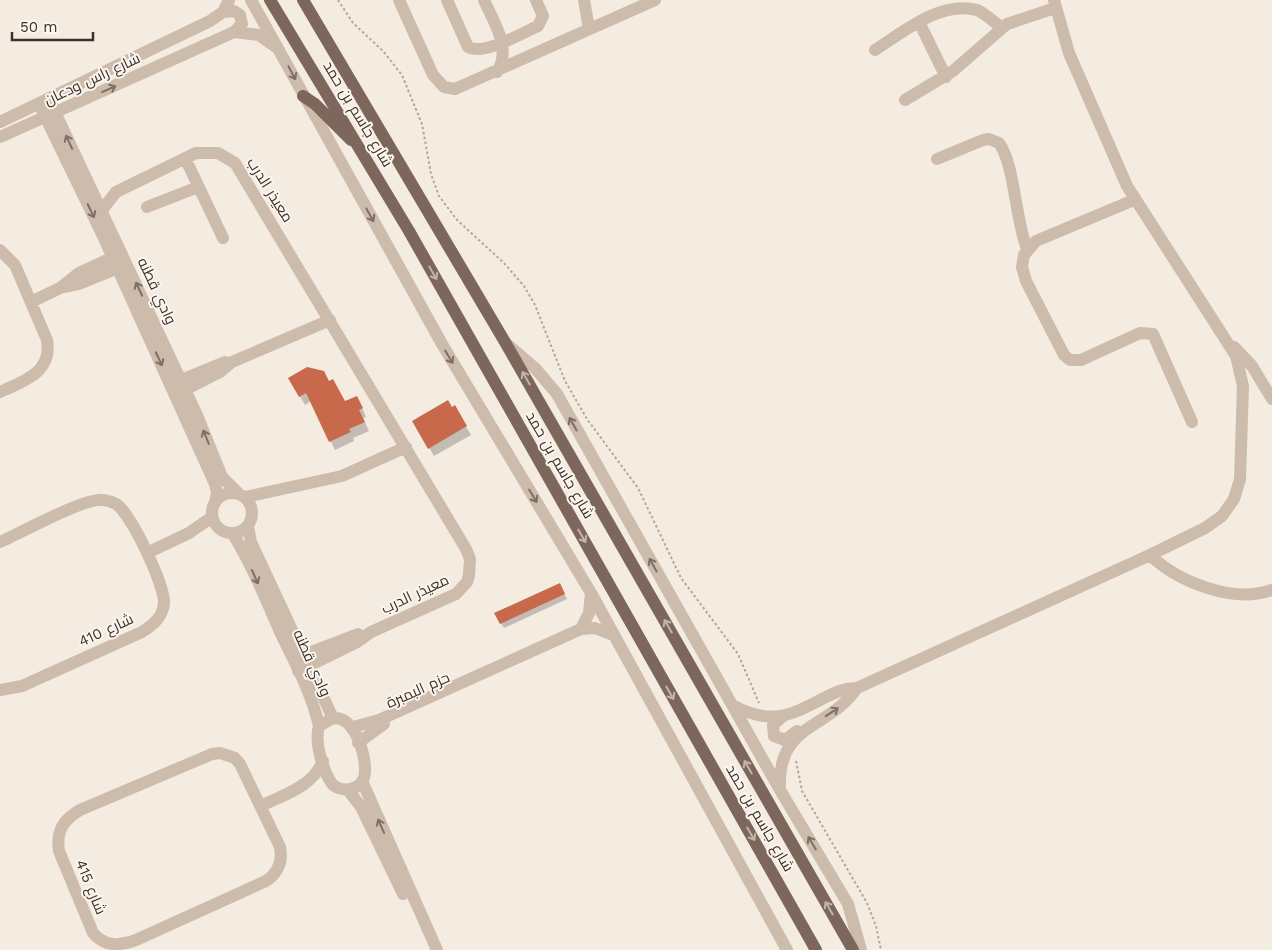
<svg xmlns="http://www.w3.org/2000/svg" width="1272" height="950" font-family="'Work Sans',Cairo,sans-serif">
	<rect width="100%" height="100%" fill="#f4ebe1"/>
	<!-- shadow -->
	<path fill="#0003" d="M290,379L344,402L361,405L366,417L363,418L369,431L353,438L354,441L335,450L311,401L305,405Z
		M454,407L471,435L434,456L414,421Z
		M562,589L567,599L504,628L501,623Z"/>
	<!-- building -->
	<path fill="#c8694b" d="M307,367L324,371L329,381L333,379L345,401L357,396L363,408L359,410L365,422L349,429L351,432L329,442L306,393L299,397L288,378Z
		M448,400L452,407L455,405L467,426L428,449L412,421Z
		M560,583L565,594L500,624L494,613Z"/>
	<g fill="none" stroke-linecap="round" stroke-linejoin="round">
		<!-- path -->
		<path stroke="#b9a596" stroke-width="2" stroke-dasharray="2.5 2.5" stroke-linecap="butt" d="M338,0L353,23L383,51L402,75L422,124L431,174L439,196L457,220L504,263L524,286L535,305L565,381L587,419L638,488L681,578L738,654L759,703
			M796,761L802,791L867,903L876,926L881,950"/>
		<!-- minor -->
		<path stroke="#cdbbac" stroke-width="12" d="M251,0L442,344L591,593L787,950
			M399,0L433,75L444,87L455,89L655,0
			M447,0L468,47C484,56 522,33 538,26L543,16L536,0
			M484,0C494,23 512,48 497,72
			M584,0L589,29
			M223,12L234,11L240,15L242,24L234,32
			M919,22L946,77
			M875,50C903,32 941,0 977,10C986,14 994,22 1002,28
			M49,99L197,415L222,477L238,493
			M905,100L953,71L1007,24L1055,8
			M39,104L102,234L215,484L217,493L215,502
			M0,122L210,21L223,12L229,0
			M0,137L234,32L259,35L276,47
			M185,158L223,238
			M937,159L983,140L989,139L999,143C1015,165 1015,219 1027,249
			M1134,200L1036,241L1024,255L1022,267L1026,281L1064,355L1070,360H1081L1140,333L1153,334L1192,422
			M147,207L198,187
			M102,210L116,192L196,153H218L235,163L466,549L470,559L469,575L467,582L456,594L371,632L357,642L298,671
			M0,250L15,265L47,340C53,372 24,381 0,392
			M60,288L79,284L123,266
			M31,302L60,288L79,273L120,254
			M508,345L535,368L557,394L780,790L848,904L861,950
			M1234,347L1252,366L1272,399
			M174,383L225,362
			M177,394L220,372L232,362L330,320
			M212 513a20 20 0 1 1 40 0a20 20 0 1 1-40 0Z
			M245,497L342,476L406,447
			M248,526L251,542L333,718
			M233,534C252,565 266,600 281,634C295,663 312,694 319,726
			M0,542C21,533 83,498 102,500C107,500 112,502 116,504C131,513 165,586 164,603C163,617 153,625 142,632L22,686L0,690
			M147,553L189,533L212,517
			M1150,555C1178,582 1234,604 1272,590
			M581,629L589,613L591,594
			M298,657L358,634
			M732,705C770,725 788,717 824,698C836,692 844,688 857,688L1150,555L1205,528L1222,516L1234,499L1240,479L1243,386L1236,356L1127,186L1069,53L1054,0
			M783,716L773,725L774,736L785,740L797,731
			M333,718C355,716 366,755 365,772C364,789 345,794 333,785C323,772 314,742 319,726Z
			M353,727L379,720L581,629L595,628L613,635
			M358,743L384,724
			M220,753L235,758L240,764L280,847C283,862 278,873 266,881L136,940C119,946 105,947 93,933L59,851C56,831 63,820 80,810L212,754Z
			M362,781L437,950
			M780,789C777,722 829,730 857,688
			M348,790L361,807L403,894
			M261,806C285,794 312,787 323,761"/>
		<!-- major -->
		<path stroke="#7d675c" stroke-width="12" d="M270,0L409,231L816,950
			M303,0L505,342L853,950
			M303,96L315,104L351,140"/>
	</g>
	<!-- one-way arrows -->
	<defs><path id="oneway-shaft" d="M-6 0H5M1.5-3L5.5 0L1.5 3" fill="none" stroke-width="1.6" stroke-linecap="round" stroke-linejoin="round" transform="scale(1.25)"/></defs>
	<g stroke="#7d6f65">
		<use href="#oneway-shaft" transform="translate(292 73) rotate(62)"/>
		<use href="#oneway-shaft" transform="translate(109 89) rotate(-24)"/>
		<use href="#oneway-shaft" transform="translate(69 142) rotate(-115)"/>
		<use href="#oneway-shaft" transform="translate(91 211) rotate(64)"/>
		<use href="#oneway-shaft" transform="translate(370 215) rotate(61)"/>
		<use href="#oneway-shaft" transform="translate(139 289) rotate(-115)"/>
		<use href="#oneway-shaft" transform="translate(449 357) rotate(59)"/>
		<use href="#oneway-shaft" transform="translate(159 359) rotate(65)"/>
		<use href="#oneway-shaft" transform="translate(573 424) rotate(-119)"/>
		<use href="#oneway-shaft" transform="translate(206 437) rotate(-112)"/>
		<use href="#oneway-shaft" transform="translate(533 496) rotate(59)"/>
		<use href="#oneway-shaft" transform="translate(653 565) rotate(-119)"/>
		<use href="#oneway-shaft" transform="translate(255 577) rotate(66)"/>
		<use href="#oneway-shaft" transform="translate(832 712) rotate(-33)"/>
		<use href="#oneway-shaft" transform="translate(381 826) rotate(-114)"/>
		<use href="#oneway-shaft" transform="translate(812 843) rotate(-121)"/>
	</g>
	<g stroke="#c2b5ac">
		<use href="#oneway-shaft" transform="translate(433 273) rotate(60)"/>
		<use href="#oneway-shaft" transform="translate(526 378) rotate(-120)"/>
		<use href="#oneway-shaft" transform="translate(582 536) rotate(60)"/>
		<use href="#oneway-shaft" transform="translate(668 626) rotate(-120)"/>
		<use href="#oneway-shaft" transform="translate(670 693) rotate(60)"/>
		<use href="#oneway-shaft" transform="translate(748 767) rotate(-120)"/>
		<use href="#oneway-shaft" transform="translate(751 834) rotate(60)"/>
		<use href="#oneway-shaft" transform="translate(829 908) rotate(-120)"/>
	</g>
	<g text-anchor="middle" dominant-baseline="central" stroke-width="4" stroke-linejoin="round" paint-order="stroke">
		<!-- street labels -->
		<g font-size="15" fill="#3b302b" stroke="#fbf5ee">
			<text transform="translate(92 79) rotate(-25)">شارع راس ودعان</text>
			<text transform="translate(358 114) rotate(59)">شارع جاسم بن حمد</text>
			<text transform="translate(270 190) rotate(58)">معيذر الدرب</text>
			<text transform="translate(157 291) rotate(65)">وادي قطنه</text>
			<text transform="translate(560 465) rotate(60)">شارع جاسم بن حمد</text>
			<text transform="translate(415 594) rotate(-25)">معيذر الدرب</text>
			<text transform="translate(106 630) rotate(-25)">شارع 410</text>
			<text transform="translate(312 663) rotate(66)">وادي قطنه</text>
			<text transform="translate(418 690) rotate(-24)">حزم البمبرة</text>
			<text transform="translate(760 818) rotate(60)">شارع جاسم بن حمد</text>
			<text transform="translate(91 887) rotate(68)">شارع 415</text>
		</g>
	</g>
	<!-- scale -->
	<path d="M12 32v8h81v-8" fill="none" stroke="#3b302b" stroke-width="2.5"/>
	<text x="20" y="32" font-size="15" fill="#3b302b" stroke="#fbf5ee" stroke-width="4" paint-order="stroke">50 m</text>
</svg>
